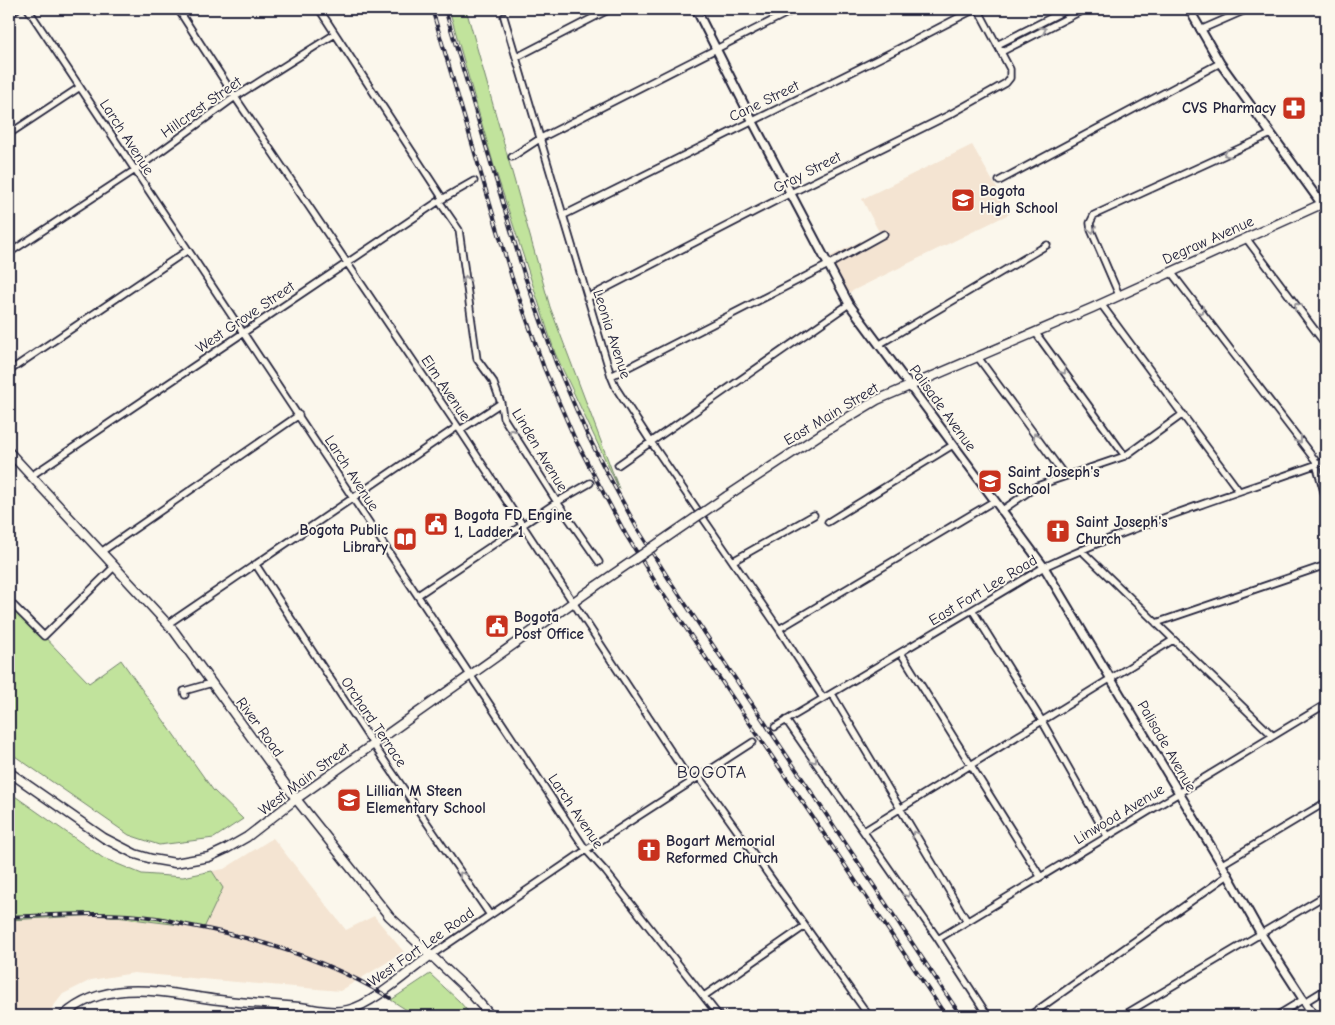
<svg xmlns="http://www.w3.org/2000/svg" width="1335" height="1025" font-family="'Comic Neue',sans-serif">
	<rect width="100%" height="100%" fill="#fbf7ec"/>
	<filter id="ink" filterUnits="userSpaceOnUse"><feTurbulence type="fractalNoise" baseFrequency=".02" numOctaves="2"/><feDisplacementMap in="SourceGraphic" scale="10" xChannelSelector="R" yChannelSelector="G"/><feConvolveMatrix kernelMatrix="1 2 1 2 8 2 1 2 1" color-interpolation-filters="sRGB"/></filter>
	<g filter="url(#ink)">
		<!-- built -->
		<path fill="#f4e4d2" d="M972,145L1011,213L844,295L825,259L879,232L862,199Z
			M273,838L346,930L374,916L404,952L340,991L134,973L91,980L63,994L46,1016H9V920L100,915L204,928L223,888L212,871L224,869Z"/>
		<!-- green -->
		<path fill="#c1e39c" stroke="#72826c" d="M449,9H466L550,307L619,489L555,353L494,166Z
			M9,600L89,683L121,660L213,790L243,819L214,838L159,845L129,835L9,752Z
			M9,792L103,858L142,874L183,877L212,871L223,888L204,928L100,915L9,920Z
			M430,974L459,1001L472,1016H416L391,1000Z"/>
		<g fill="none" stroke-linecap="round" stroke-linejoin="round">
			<!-- minor casing -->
			<g stroke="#22223b" stroke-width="9">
				<path id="minor" d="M28,9C213,289 401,569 586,850L606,872L719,1016
					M178,9L235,97L460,430L691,782
					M319,9L443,199
					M9,14L17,9
					M504,17L611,376L616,388L651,442L779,629L823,698
					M1200,30L1248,9
					M997,45L1068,9
					M1001,52L1085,9
					M517,57L610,9
					M9,134L80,87
					M512,157L541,138L795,9
					M999,181L1220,63
					M439,201L459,230L477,359L493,381L501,403L503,417L557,502L599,562
					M564,215L898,49L975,9
					M1246,238L1326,345
					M9,253L135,170L235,97L335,34
					M1171,272L1315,460L1326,499
					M1119,295L1091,230L1090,223L1094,215L1271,134
					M587,298L783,197L949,115L1006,83L1010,78V69L978,9
					M1101,304L1239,491
					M1035,332L1125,456
					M880,344L1047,245
					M977,356L1065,476
					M9,371L188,250
					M611,376L828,265L884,234
					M460,430L501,403
					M618,465L849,304
					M31,476L439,201L474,181
					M1001,511L1037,486L1125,456L1183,414
					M828,522L953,445
					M1081,550L1273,736
					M101,552L299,415
					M733,561L814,515
					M256,565L373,744L490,915
					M418,595L557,502L590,483
					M9,601L44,636L115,566
					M973,611L1042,721L1107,836
					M1156,623L1326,565
					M168,624L457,427
					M779,629L994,501
					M901,653L1040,876
					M832,694L967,921
					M185,695L184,691L212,683
					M786,720L938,939
					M775,727L1044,567C1135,524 1232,495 1326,461
					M699,777L869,1016
					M864,831L1173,640
					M1222,864L1326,802
					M430,956L586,850L753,742
					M704,996L805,926
					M1305,1002L1326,989
					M988,1016L938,939L1326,704
					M1029,1016L1228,875
					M1122,1016L1326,895
					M1276,1016L1304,999"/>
			</g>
			<!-- tertiary casing -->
			<g stroke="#22223b" stroke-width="11">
				<path id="tertiary" d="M696,9L752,120L849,304L1044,567L1228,875L1261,934L1314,1016
					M1189,9L1220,63L1326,210"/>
			</g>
			<!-- secondary casing -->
			<g stroke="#22223b" stroke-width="11">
				<path id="secondary" d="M9,452L174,631L296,799L389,916L467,989L491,1016
					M727,496L827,430L877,400L1092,308L1326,202
					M9,772L104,838L135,854L152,859L175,863L209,857L226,849L247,837L296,799L596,586
					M63,1016C108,976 165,993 219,1000C246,1003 273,1005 299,1007C316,1009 331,1014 348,1010C373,1004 408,972 430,956"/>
			</g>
			<!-- minor -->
			<use href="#minor" stroke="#fbf7ec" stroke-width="5.5"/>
			<!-- tertiary -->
			<use href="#tertiary" stroke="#fbf7ec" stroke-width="7"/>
			<!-- secondary -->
			<use href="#secondary" stroke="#fbf7ec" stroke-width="8"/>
			<!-- rail casing -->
			<g stroke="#22223b" stroke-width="4">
				<path id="rail" d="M432,9L512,278L544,368L574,437L596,479L626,535L659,588L946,1016
					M445,9L524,274L556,363L586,432L607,473L637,528L670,581L961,1016
					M9,917C58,915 109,911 157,918C167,919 177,923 187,925C258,938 328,960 390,998"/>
			</g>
			<!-- rail -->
			<use href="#rail" stroke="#fbf7ec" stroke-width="2" stroke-dasharray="5.5" stroke-linecap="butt"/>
			<!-- secondary-bridge casing -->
			<g stroke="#22223b" stroke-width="11" stroke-linecap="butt">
				<path id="secondary-bridge" d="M596,586L727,496"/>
			</g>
			<!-- secondary-bridge -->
			<use href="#secondary-bridge" stroke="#fbf7ec" stroke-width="8"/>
		</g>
		<!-- one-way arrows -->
		<defs><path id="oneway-chevron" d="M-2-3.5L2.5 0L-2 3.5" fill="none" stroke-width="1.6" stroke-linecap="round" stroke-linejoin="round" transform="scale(1.25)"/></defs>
		<g stroke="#99979c">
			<use href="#oneway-chevron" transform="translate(1043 30) rotate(-27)"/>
			<use href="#oneway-chevron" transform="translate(1227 154) rotate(156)"/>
			<use href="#oneway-chevron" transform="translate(1092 230) rotate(78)"/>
			<use href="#oneway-chevron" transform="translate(466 279) rotate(-98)"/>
			<use href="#oneway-chevron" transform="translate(1297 306) rotate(-127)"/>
			<use href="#oneway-chevron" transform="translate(1201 311) rotate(53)"/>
			<use href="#oneway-chevron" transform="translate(1063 371) rotate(54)"/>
			<use href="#oneway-chevron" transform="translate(512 432) rotate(-122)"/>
			<use href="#oneway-chevron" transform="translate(1036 436) rotate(-126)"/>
			<use href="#oneway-chevron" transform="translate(1299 440) rotate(53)"/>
			<use href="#oneway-chevron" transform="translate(814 760) rotate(55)"/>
			<use href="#oneway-chevron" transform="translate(915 834) rotate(-121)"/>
			<use href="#oneway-chevron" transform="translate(462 875) rotate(-124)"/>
			<use href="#oneway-chevron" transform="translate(907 894) rotate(56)"/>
		</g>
	</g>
	<!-- icons -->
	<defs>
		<g id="pharmacy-square" transform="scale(1.25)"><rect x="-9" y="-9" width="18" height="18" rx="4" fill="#c8321e" stroke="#fbf7ec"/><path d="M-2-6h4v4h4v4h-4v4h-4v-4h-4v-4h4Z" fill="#fff"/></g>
		<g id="school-square" transform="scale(1.25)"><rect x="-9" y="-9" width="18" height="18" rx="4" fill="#c8321e" stroke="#fbf7ec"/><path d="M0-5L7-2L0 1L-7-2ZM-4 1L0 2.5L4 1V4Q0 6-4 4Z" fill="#fff"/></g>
		<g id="civic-square" transform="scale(1.25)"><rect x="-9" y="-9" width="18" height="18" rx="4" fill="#c8321e" stroke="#fbf7ec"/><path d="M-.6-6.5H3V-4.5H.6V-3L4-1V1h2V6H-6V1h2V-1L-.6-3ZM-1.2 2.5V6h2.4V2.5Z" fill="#fff"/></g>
		<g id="church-square" transform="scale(1.25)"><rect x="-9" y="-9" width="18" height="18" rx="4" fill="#c8321e" stroke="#fbf7ec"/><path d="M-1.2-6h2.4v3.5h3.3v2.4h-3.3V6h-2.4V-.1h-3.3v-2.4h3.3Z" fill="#fff"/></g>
		<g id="library-square" transform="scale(1.25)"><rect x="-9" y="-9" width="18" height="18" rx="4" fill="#c8321e" stroke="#fbf7ec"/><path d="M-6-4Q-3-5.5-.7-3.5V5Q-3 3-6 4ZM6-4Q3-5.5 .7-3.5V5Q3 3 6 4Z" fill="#fff"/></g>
	</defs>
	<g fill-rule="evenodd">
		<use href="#pharmacy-square" x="1294" y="108"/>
		<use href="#school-square" x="963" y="200"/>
		<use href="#school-square" x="990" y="481"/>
		<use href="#civic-square" x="436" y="524"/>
		<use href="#church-square" x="1058" y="531"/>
		<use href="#library-square" x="405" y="539"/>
		<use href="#civic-square" x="497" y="626"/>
		<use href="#school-square" x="349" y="800"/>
		<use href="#church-square" x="649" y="850"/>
	</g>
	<g text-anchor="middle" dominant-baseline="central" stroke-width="4" stroke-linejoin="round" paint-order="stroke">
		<!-- street labels -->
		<g font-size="15" fill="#22223b" stroke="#fbf7ec">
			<text transform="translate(764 101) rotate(-26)">Cane Street</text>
			<text transform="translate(201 107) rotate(-35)">Hillcrest Street</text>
			<text transform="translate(127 137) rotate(57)">Larch Avenue</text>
			<text transform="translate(807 172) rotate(-27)">Gray Street</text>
			<text transform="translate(1208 240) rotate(-24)">Degraw Avenue</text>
			<text transform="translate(245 317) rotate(-34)">West Grove Street</text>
			<text transform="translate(612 334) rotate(72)">Leonia Avenue</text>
			<text transform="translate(446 388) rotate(56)">Elm Avenue</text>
			<text transform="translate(943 408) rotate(54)">Palisade Avenue</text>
			<text transform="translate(831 414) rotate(-31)">East Main Street</text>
			<text transform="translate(540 450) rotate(59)">Linden Avenue</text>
			<text transform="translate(352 473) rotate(57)">Larch Avenue</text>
			<text transform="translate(983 590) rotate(-31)">East Fort Lee Road</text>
			<text transform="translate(374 722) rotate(56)">Orchard Terrace</text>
			<text transform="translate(260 727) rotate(54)">River Road</text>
			<text transform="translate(1167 746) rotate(60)">Palisade Avenue</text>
			<text transform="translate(304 779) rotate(-37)">West Main Street</text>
			<text transform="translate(576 811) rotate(56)">Larch Avenue</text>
			<text transform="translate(1119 814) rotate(-31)">Linwood Avenue</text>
			<text transform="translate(421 947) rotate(-35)">West Fort Lee Road</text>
		</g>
		<!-- poi labels -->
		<g font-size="15" font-weight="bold" fill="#22223b" stroke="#fbf7ec" text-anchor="start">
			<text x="1276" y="108" text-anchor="end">CVS Pharmacy</text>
			<text x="980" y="191">Bogota<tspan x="980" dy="17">High School</tspan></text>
			<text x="1008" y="472">Saint Joseph's<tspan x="1008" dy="17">School</tspan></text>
			<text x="454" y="515">Bogota FD Engine<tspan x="454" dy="17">1, Ladder 1</tspan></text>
			<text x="1076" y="522">Saint Joseph's<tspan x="1076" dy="17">Church</tspan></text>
			<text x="388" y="530" text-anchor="end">Bogota Public<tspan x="388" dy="17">Library</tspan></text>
			<text x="514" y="617">Bogota<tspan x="514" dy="17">Post Office</tspan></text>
			<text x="366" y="791">Lillian M Steen<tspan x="366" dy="17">Elementary School</tspan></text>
			<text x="666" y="841">Bogart Memorial<tspan x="666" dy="17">Reformed Church</tspan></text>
		</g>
		<!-- quarter labels -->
		<g font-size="18" letter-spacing="1" fill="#22223b" stroke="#fbf7ec">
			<text x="712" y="772">BOGOTA</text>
		</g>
	</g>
	<!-- margin -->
	<rect width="1335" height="1025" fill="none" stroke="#fbf7ec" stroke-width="30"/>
	<rect x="15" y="15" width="1305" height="995" fill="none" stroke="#22223b" stroke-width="2" filter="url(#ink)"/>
</svg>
